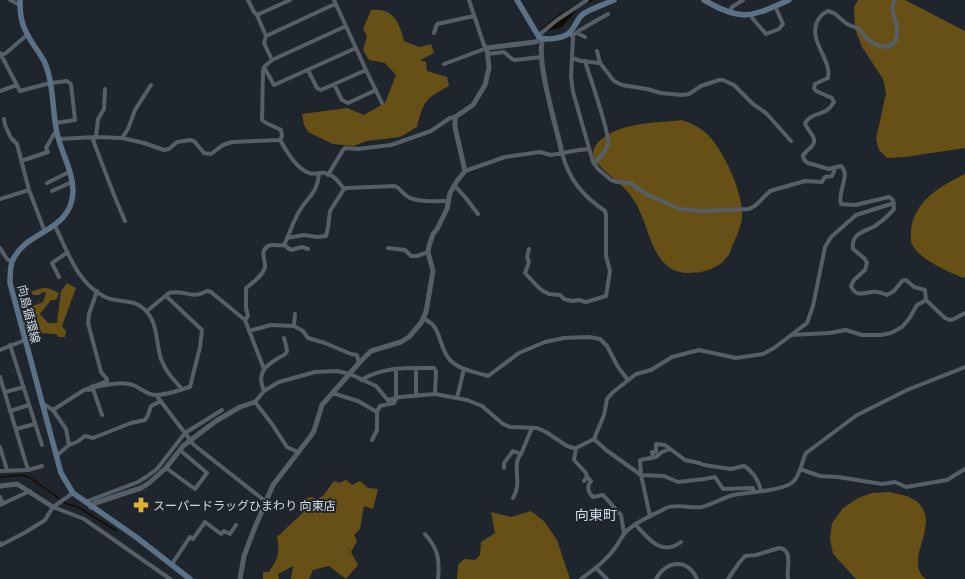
<svg xmlns="http://www.w3.org/2000/svg" width="965" height="579" font-family="Cabin,'Noto Sans JP',sans-serif">
	<rect width="100%" height="100%" fill="#1e252d"/>
	<!-- forest -->
	<path fill="#665015" d="M858,0H905L965,31V148L905,157L887,158L879,150L876,139L886,93L883,79L862,47L855,29L854,7Z
		M371,10C394,8 399,22 404,41L419,47L431,44L434,53L420,60L426,62L427,71L447,77L449,86C425,99 424,100 417,127L400,137L367,141L353,146L333,144L308,132L304,125L302,114L347,108L364,115L385,103L396,75L385,63L369,60L363,50L367,36L363,29Z
		M682,120C694,124 707,131 714,142C727,159 744,196 742,218C741,227 736,238 732,246C731,250 730,254 727,257C722,265 710,270 701,272C698,273 693,272 689,273C649,273 651,223 633,199C625,186 611,178 601,167C599,165 596,163 595,160C585,142 618,128 631,126C648,122 666,122 682,120Z
		M965,174V277L963,278C949,272 918,259 912,244C910,240 911,234 911,229C916,199 941,186 965,174Z
		M67,283L76,288L62,326L66,331L65,337H59L56,334L26,332L24,327L21,298L32,306L43,302L46,293L43,292L39,295H33L31,292C44,286 47,287 59,293L56,300H51L40,314L48,323H57L61,291Z
		M346,480L352,485L360,481L368,488L378,489L373,509L364,506L360,529L354,535L357,541L351,552L358,565L346,579L329,566L313,570L309,579H291L293,566L278,574L279,579H263V572H269C278,559 280,553 277,537L309,507L306,498L312,497L316,499L323,496L334,481L339,483Z
		M889,492C898,494 908,495 916,501C944,523 901,561 926,579H856L833,554L830,539L832,523L843,508L858,498L872,493Z
		M531,511L544,521L557,540L570,579H457L458,565L464,559L475,560L480,555L481,542L495,533L491,512L511,517Z"/>
	<!-- water -->
	<path fill="#120c00" d="M583,0H594L579,7L561,28L546,31L543,28L557,16Z"/>
	<g fill="none" stroke-linecap="round" stroke-linejoin="round">
		<!-- stream -->
		<path stroke="#120c00" stroke-width="1.5" d="M0,477L22,475L29,477L67,504L76,506L117,531"/>
		<!-- minor -->
		<path stroke="#565f67" stroke-width="4" d="M10,0L20,5
			M248,0L254,12L257,15L290,0
			M334,0L366,70L382,103
			M895,0C888,10 898,21 897,32C897,35 896,39 895,42L888,47L879,46L868,40L859,29L847,24L834,13L828,11C822,14 820,16 817,22C810,39 825,53 828,69C829,72 828,75 828,78L815,84L814,88L816,91L832,98L834,102C825,118 814,110 805,123C807,131 819,138 812,146C809,149 806,152 803,155C803,159 804,161 808,163L829,169L841,166C851,175 837,192 841,204L855,205L889,197L893,200L894,209C889,215 882,221 875,226C864,232 851,233 853,249L865,259L867,263L865,270L854,280L851,286C857,300 867,290 877,292C880,292 884,294 887,295L894,291L902,281L906,280L914,287L925,290L926,300L945,318L950,320L954,319L965,313
			M729,13L732,7L743,0
			M257,15L266,36
			M751,15L753,19L766,34L779,29L783,24L775,6
			M346,26L272,60L264,67L274,85L356,48
			M434,33L437,24L474,16
			M570,33L573,38L571,77L573,92L593,162L598,169L611,180L617,182L630,183L646,194L680,209L702,211L749,209L756,205L770,191L805,181L822,182L825,177L832,176L836,167
			M577,33L585,37
			M539,35L557,20L587,0
			M572,36L580,30L608,14
			M597,51L600,63
			M0,53L20,91L50,83L67,81L71,84L75,120L56,123
			M487,54L504,52L512,59L515,60L541,57
			M0,56L6,53L28,34
			M572,58L581,61L600,63L614,81L622,85L647,89L661,93L682,95L689,94L701,86L719,80H723L734,85L753,104L766,113L791,141
			M272,60L264,43L266,36L335,4
			M585,61C589,75 610,133 608,143C606,151 600,158 594,163
			M444,64L487,48L484,45L469,0
			M308,70L317,88L321,90L366,70
			M334,84L342,100L348,103L376,90
			M105,89L104,109L98,119L96,137L93,140L114,195L125,221
			M0,91L17,85
			M4,119L5,125L11,138L17,144L29,190L45,232
			M122,138L128,129L135,110L151,85
			M59,139L96,137L122,138L144,143L164,150L169,149L177,142L190,140L194,141L204,153L211,154L223,145L232,142L280,140L282,136L281,130C274,126 268,125 262,120L263,71L264,67
			M280,140C287,152 296,168 309,173C315,175 320,172 325,173C333,174 340,183 344,189
			M21,161L48,152L46,148L54,134L57,132
			M465,171L505,157L540,152L551,155L579,150L589,149
			M328,175L343,150L345,148L358,149L391,145L431,131L450,118L455,117
			M47,183L69,172
			M454,185L465,197L478,214
			M52,191L72,182
			M0,199L29,190
			M55,226C68,252 77,283 105,297C120,304 134,297 147,312C158,325 156,344 161,359C166,372 173,379 182,389
			M287,238L304,235L317,237L326,236L328,228L330,211L344,189L347,188L395,186C400,188 402,193 407,196C415,203 437,201 448,201
			M284,245L291,250L302,247L308,249
			M0,248L7,259L12,262
			M388,248L405,250L411,256H417L428,252
			M529,249L527,257L529,262L525,273L538,287L543,291L549,294L560,295L564,299L572,301L579,300L586,302L606,296L610,271L606,256V215L605,211C583,196 569,180 562,153
			M59,277L52,263L68,252
			M147,311L169,293C184,289 191,300 207,291L211,292L245,320L264,369
			M295,314L294,326L303,331L308,338L325,343L351,354L357,355L359,363
			M424,318C426,320 429,322 432,324C441,332 440,350 450,360C460,370 475,372 488,376L519,353L526,350L545,342L564,338L589,337L600,339L607,346L618,367L628,380
			M245,320L248,316L246,308V288C252,283 263,276 265,267C266,260 259,252 268,246C272,244 279,246 284,245C290,233 293,221 300,210C309,196 317,193 319,174
			M249,331L271,325L294,326
			M791,335L829,333L846,330L862,335H881L891,333L902,327L909,319L917,305L926,300
			M10,345L42,445
			M0,350L25,340
			M416,368V396
			M0,377L28,470
			M361,380C384,366 409,368 434,368L436,371L435,394
			M93,386L95,387C107,385 121,381 133,385C141,388 147,395 156,395C168,395 179,390 190,387L200,347L202,330L166,296
			M88,390L93,389L102,415
			M264,391C256,373 265,366 280,357C282,356 286,355 287,351C287,348 285,342 284,338
			M5,392L24,387
			M332,393L358,401L377,412L380,406L394,403L396,399V369
			M156,395L194,445L265,501
			M457,398L464,369
			M42,405H45L53,410L84,390L107,381V379L101,372L88,323L89,314L97,291
			M53,410L66,429L69,445
			M10,411L29,405
			M16,429L35,424
			M594,439L606,450L641,475L664,476L678,482L704,479L715,477L723,489L753,488L754,492
			M372,440L377,430V412
			M0,447L7,470
			M576,448L574,460L586,473L587,477L584,481
			M298,452L287,447L272,424L255,402L264,391L279,382L315,372L337,371L350,374L376,386L386,398L388,400L400,397L435,394L467,400L482,406L503,424L510,427L537,428L546,432L567,446L573,448H576L594,439L604,415L607,399L612,393L636,374L651,370L672,357L699,350L736,358L763,354L774,348L807,323L813,306L825,247L831,237L856,215L894,203
			M56,456L69,445L77,442L85,436L93,438L131,423L145,420L148,415L151,406L161,401
			M653,457L652,452H656V444L665,445L685,460L699,463L704,465L731,469L744,466C753,471 758,480 761,490
			M166,468L195,489L207,473L180,450
			M504,468V463L513,451L521,454L532,428
			M800,469L820,476L838,477L882,484L895,482L906,487L947,480L965,469
			M0,471L28,470L42,466
			M587,477L591,481C586,487 588,492 593,497L603,495L621,515L624,533
			M0,497L3,504
			M513,498C523,483 511,465 521,454
			M85,502L138,482L146,477L157,469L185,433L222,410
			M0,505L30,491
			M53,507L84,519L170,579
			M650,516L641,475L640,460L656,457L662,452L670,449
			M635,524C648,538 661,557 681,542
			M425,534C438,549 440,559 438,579
			M0,543L1,545L26,532L45,520L53,507L73,493
			M172,564L190,537L193,539L205,522L221,534L224,531L230,534L236,525
			M596,568L607,579
			M581,579C593,570 606,561 615,548C620,542 622,534 629,529C639,520 654,515 666,508C677,503 690,509 702,507C711,505 723,498 733,495C748,492 785,491 794,481C800,475 802,461 806,453L857,415L907,390L965,367
			M656,579C666,560 688,558 697,579
			M728,579L739,563L745,556L756,555L779,548C794,549 786,570 788,579"/>
		<!-- tertiary -->
		<path stroke="#565f67" stroke-width="5" d="M543,39C535,58 557,129 562,153
			M0,486L17,484L53,507
			M91,507L95,503L141,488L149,483L166,468L183,446L216,421L240,407L255,402
			M240,579L244,556L253,532L273,485L310,437L314,431L322,405L359,363L371,351L401,342L409,337L421,323L426,312L433,271L428,252L429,246L433,234L437,229L447,209L450,193L457,181L465,171L455,127V117L473,105L485,85L489,68L487,48L535,42L543,39"/>
		<!-- secondary -->
		<path stroke="#5a7186" stroke-width="5.5" d="M20,0C20,7 20,14 22,21C25,36 37,48 44,61C54,83 52,110 57,133C61,152 73,171 73,191C72,233 24,230 12,262C10,269 10,276 10,283L61,473L73,493L136,537L190,579
			M517,0L539,37C545,41 564,38 569,33C575,28 577,19 582,15C589,9 606,4 614,0
			M704,0C742,22 751,17 789,0"/>
	</g>
	<!-- icons -->
	<defs>
		<g id="pharmacy-bare" transform="scale(1.2)"><path d="M-2-6h4v4h4v4h-4v4h-4v-4h-4v-4h4Z" fill="#deb133" stroke="#1e252d" stroke-width="2.5" paint-order="stroke"/></g>
	</defs>
	<g fill-rule="evenodd">
		<use href="#pharmacy-bare" x="141" y="505"/>
	</g>
	<g text-anchor="middle" dominant-baseline="central" stroke-width="4" stroke-linejoin="round" paint-order="stroke">
		<!-- street labels -->
		<g font-size="12" fill="#d6dbe0" stroke="#1e252d">
			<text transform="translate(29 314) rotate(76)">向島循環線</text>
		</g>
		<!-- poi labels -->
		<g font-size="12" fill="#d6dbe0" stroke="#1e252d" text-anchor="start">
			<text x="153" y="505">スーパードラッグひまわり 向東店</text>
		</g>
		<!-- quarter labels -->
		<g font-size="14" fill="#d2dce6" stroke="#1e252d">
			<text x="596" y="515">向東町</text>
		</g>
	</g>
</svg>
